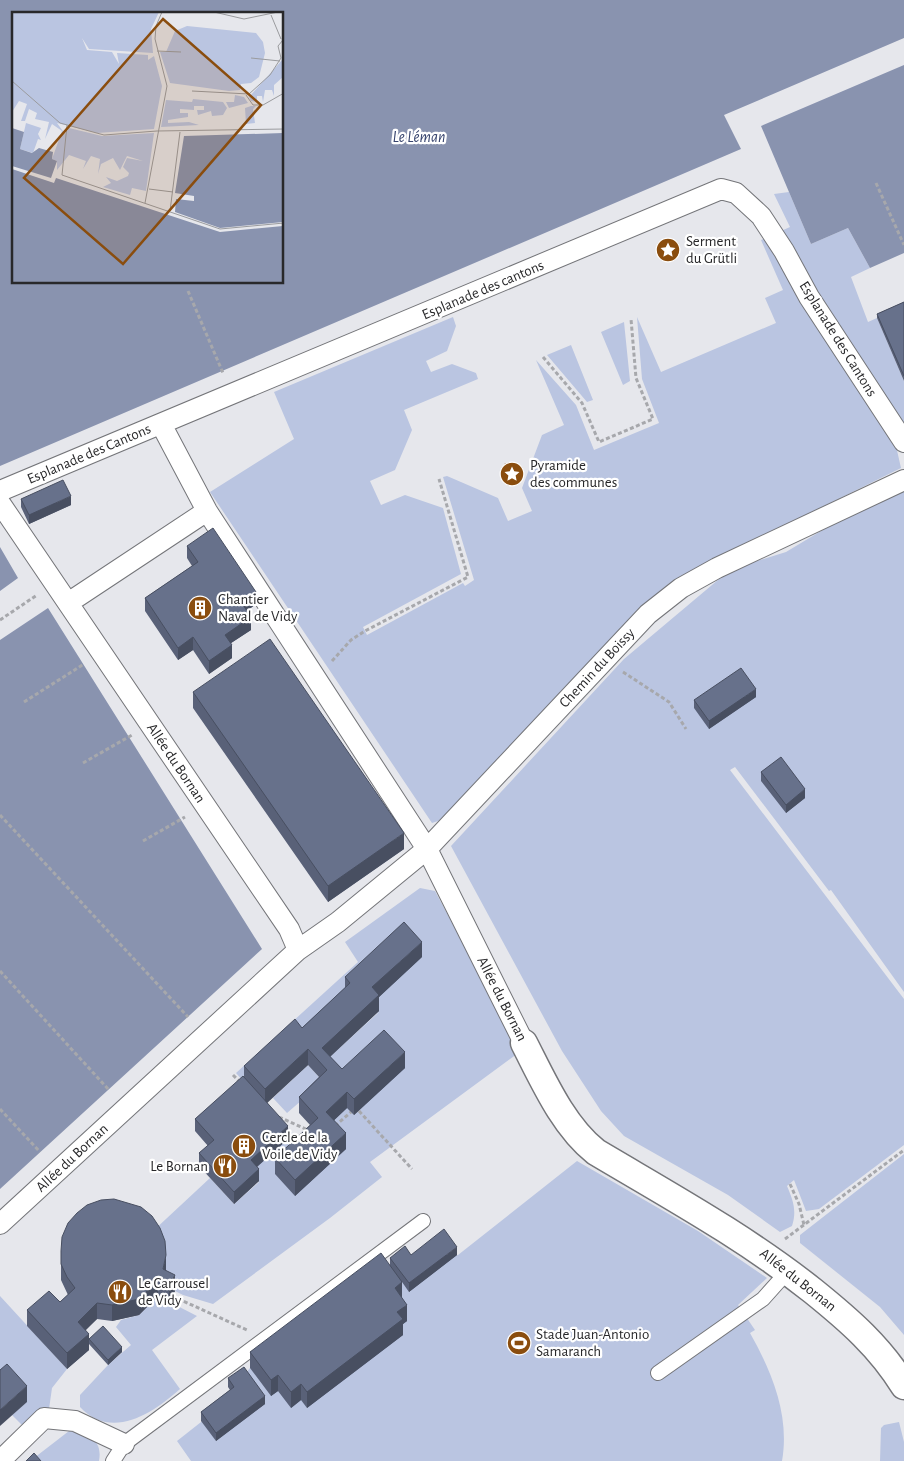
<svg xmlns="http://www.w3.org/2000/svg" width="904" height="1461" font-family="'Alegreya Sans',sans-serif">
	<rect width="100%" height="100%" fill="#e6e7ec"/>
	<!-- green -->
	<path fill="#bac5e1" d="M789,192L811,244L848,228L870,268L851,277L868,322L877,318L904,381V423L894,418L840,333L829,346L896,446L901,468L685,575L447,818L432,823L210,492L294,439L274,392L453,317L456,326L447,351L426,361L431,372L452,364L476,373L478,379L404,410L412,430L395,470L370,481L381,505L405,495L443,508L461,574L363,627L367,635L463,583L465,586L474,580L443,477L447,476L498,498L508,521L532,511L522,488L542,435L564,425L536,360L576,405L594,450L659,423L642,379L637,317L661,372L776,323L765,298L783,290L761,240L790,227L774,194Z
		M624,322L630,381L623,385L601,332Z
		M571,345L593,400L587,402L547,355Z
		M904,491V992L831,890L829,891L735,767L730,770L904,999V1145L819,1209L806,1211L794,1180L787,1186C793,1200 797,1211 792,1226L780,1232L728,1195L624,1136L601,1111L562,1051L451,846L624,659L731,569L786,552L836,522Z
		M420,888L435,891L521,1051L370,1162L382,1177L330,1218L213,1304L183,1295L163,1285L152,1232L210,1178L234,1204L259,1182L251,1172L282,1122L300,1141L326,1128L342,1085L322,1064L379,1012L244,1082L236,1073L358,962L345,942Z
		M308,1065L327,1086L302,1100L287,1113L273,1098Z
		M904,1154V1335L880,1307L800,1243V1235Z
		M577,1161L698,1231L767,1278L738,1305L755,1330L750,1333C772,1372 790,1416 782,1461H191L177,1441L234,1396L244,1375L250,1368L381,1269L458,1255Z
		M0,1296L67,1369L52,1388L49,1409L23,1426L12,1415L27,1401L0,1386Z
		M158,1296L197,1316L152,1350L180,1389C153,1413 112,1441 80,1407V1395L108,1365L131,1345L116,1327L121,1320L139,1315Z
		M899,1422L904,1442V1461H880L881,1428L884,1425Z
		M69,1431C88,1434 103,1439 99,1461H37L34,1458Z"/>
	<!-- water -->
	<path fill="#8993af" fill-rule="evenodd" d="M0,0H904V38L724,115L741,149L0,466ZM14,14H282V282H14Z
		M904,65V253L870,268L848,228L811,244L761,126Z
		M0,547L18,578L0,591Z
		M48,608L262,949L0,1189V640Z"/>
	<g fill="none" stroke-linecap="round" stroke-linejoin="round">
		<!-- service casing -->
		<g stroke="#747579" stroke-width="16">
			<path id="service" d="M658,1373L763,1299L788,1271
				M113,1461L124,1444L423,1221"/>
		</g>
		<!-- pedestrian casing -->
		<g stroke="#747579" stroke-width="22">
			<path id="pedestrian" d="M161,424L207,511L427,849L524,1043
				M0,491L721,189L736,193L761,216L784,251L809,297L904,442
				M0,503L289,929L298,950
				M68,603L207,511
				M0,1224L298,950L338,922L427,849L648,614L681,588L717,568L904,480
				M0,1461L44,1418L75,1421L124,1444"/>
		</g>
		<!-- minor casing -->
		<g stroke="#747579" stroke-width="29">
			<path id="minor" d="M524,1043C543,1080 563,1126 596,1152C670,1196 745,1237 813,1291C849,1320 880,1347 904,1386"/>
		</g>
		<!-- path -->
		<path stroke="#a7a8ac" stroke-width="3" stroke-dasharray="4 2.5" stroke-linecap="butt" d="M876,183L904,245
			M188,291L223,373
			M543,357L582,403L599,442L653,419L636,378L631,319
			M0,620L37,595
			M332,661L351,640L365,631L468,577L439,479
			M623,672L669,702L686,729
			M24,702L84,664
			M83,763L132,735
			M0,815L188,1017
			M143,841L185,817
			M0,971L109,1090
			M233,1075L240,1082
			M0,1109L40,1152
			M359,1111L412,1169
			M279,1117L310,1131
			M335,1126L351,1112
			M790,1184L799,1204L804,1225
			M785,1239L904,1150
			M172,1296L247,1330"/>
		<!-- service -->
		<use href="#service" stroke="#fff" stroke-width="14"/>
		<!-- pedestrian -->
		<use href="#pedestrian" stroke="#fff" stroke-width="20"/>
		<!-- minor -->
		<use href="#minor" stroke="#fff" stroke-width="26"/>
	</g>
	<!-- wall -->
	<path fill="#596178" d="M904,302V381L877,318V314Z
		M21,499L71,505L29,524L21,507Z
		M187,546L256,604L247,611L251,630L231,643L232,658L209,674L193,650L178,660L145,611V598L192,566L187,558Z
		M193,692L404,849L328,902L193,708Z
		M756,697L709,729L694,708V700Z
		M761,772L805,798L786,813L761,781Z
		M422,957L379,997V1011L330,1057L342,1069L405,1068L354,1115L347,1108L334,1120L346,1149L295,1196L275,1174V1158L310,1125L299,1113V1097L319,1077L308,1065L267,1102L288,1139L257,1167L259,1181L234,1204L199,1166V1153L208,1146L195,1131V1119L244,1076V1066L302,1028L345,988V977Z
		M61,1251L166,1270L175,1291L169,1302L158,1296L139,1315L112,1321L97,1319L85,1330L89,1339L122,1352L108,1365L89,1344V1350L67,1369L27,1326V1310L60,1302L68,1295L61,1280Z
		M411,1255H457L409,1292L402,1282V1298L407,1321L403,1324V1335L307,1408L301,1400L291,1408L278,1391L271,1396L250,1368V1352L390,1265V1258Z
		M228,1378L265,1404L216,1441L201,1421V1412L230,1390L228,1387Z"/>
	<!-- shaded-wall -->
	<path fill="#484f61" d="M71,496V505L29,524V515Z
		M256,592V604L241,615V602Z
		M251,617V630L225,647V635Z
		M193,637V650L178,660V648Z
		M232,645V658L209,674V661Z
		M756,689V697L709,729V721Z
		M805,789V798L786,813V805Z
		M404,833V849L328,902V886Z
		M422,942V957L379,997V1011L322,1064V1048L372,987Z
		M308,1049V1065L265,1105V1089Z
		M405,1052V1068L354,1115V1099Z
		M347,1092V1108L326,1128V1112Z
		M288,1126V1139L251,1172V1160Z
		M346,1133V1149L295,1196V1180Z
		M259,1169V1181L234,1204V1192Z
		M457,1247V1255L409,1292V1283Z
		M166,1255V1271L163,1285V1269Z
		M175,1275V1291L169,1302V1286Z
		M158,1280V1296L139,1315L112,1321V1305Z
		M402,1282V1298L395,1288Z
		M97,1303V1319L78,1338V1322Z
		M407,1305V1321L403,1324V1335L307,1408V1392L397,1312Z
		M89,1334V1350L67,1369V1353Z
		M122,1347V1352L108,1365V1360Z
		M278,1375V1391L271,1396V1380Z
		M301,1384V1400L291,1408V1392Z
		M27,1386V1402L0,1426V1410Z
		M265,1396V1404L216,1441V1433Z"/>
	<!-- building -->
	<path fill="#67718b" stroke="#484f61" d="M904,302V376L877,314Z
		M63,480L71,496L29,515L21,499Z
		M213,528L256,592L241,602L251,617L225,635L232,645L209,661L193,637L178,648L145,598L198,562L187,546Z
		M270,639L404,833L328,886L193,692Z
		M741,668L756,689L709,721L694,700Z
		M781,757L805,789L786,805L761,772Z
		M404,922L422,942L372,987L379,995L322,1048L342,1069L384,1030L405,1052L354,1099L347,1092L326,1112L346,1133L295,1180L275,1158L318,1118L299,1097L327,1070L308,1049L265,1089L244,1066L295,1019L302,1028L350,983L345,977Z
		M243,1076L288,1126L251,1160L259,1169L234,1192L199,1153L214,1140L195,1119Z
		M114,1199L141,1207L152,1216L160,1228L165,1241L166,1255L163,1269L175,1275L169,1286L158,1280L139,1299L112,1305L97,1303L78,1322L89,1334L67,1353L27,1310L49,1291L60,1302L75,1288L67,1277L61,1264V1251L62,1237L68,1223L77,1213L87,1205L101,1200Z
		M444,1229L457,1247L409,1283L390,1258L405,1246L411,1255Z
		M381,1253L402,1282L395,1288L407,1305L397,1312L403,1319L307,1392L301,1384L291,1392L278,1375L271,1380L250,1352Z
		M103,1326L122,1347L108,1360L89,1339Z
		M7,1364L27,1386L0,1410V1370Z
		M244,1367L265,1396L216,1433L201,1412L234,1387L228,1378Z
		M34,1453L41,1461H26Z"/>
	<!-- icons -->
	<defs>
		<g id="sight-disc" transform="scale(1.25)"><circle r="9.5" fill="#8a4d0e" stroke="#fff"/><path d="M0-6L1.8-2.2L6-1.7L2.9 1.2L3.7 5.4L0 3.3L-3.7 5.4L-2.9 1.2L-6-1.7L-1.8-2.2Z" fill="#fff"/></g>
		<g id="building-disc" transform="scale(1.25)"><circle r="9.5" fill="#8a4d0e" stroke="#fff"/><path d="M-4-6H4V6H1V3H-1V6H-4ZM-2.5-4.3h1.7v1.8h-1.7ZM.8-4.3h1.7v1.8H.8ZM-2.5-1h1.7V.8h-1.7ZM.8-1h1.7V.8H.8Z" fill="#fff"/></g>
		<g id="restaurant-disc" transform="scale(1.25)"><circle r="9.5" fill="#8a4d0e" stroke="#fff"/><path d="M-5-6h1v4h1v-4h1v4h1v-4h1v5L-1.5 .5V6h-2V.5L-5-1ZM5-6V6H3V1.5H1.5Q1.5-4 5-6Z" fill="#fff"/></g>
		<g id="stadium-disc" transform="scale(1.25)"><circle r="9.5" fill="#8a4d0e" stroke="#fff"/><path d="M0-5a6.5 5 0 1 0 0 10a6.5 5 0 1 0 0-10ZM-3.5-1.8h7v3.6h-7Z" fill="#fff"/></g>
	</defs>
	<g fill-rule="evenodd">
		<use href="#sight-disc" x="668" y="250"/>
		<use href="#sight-disc" x="512" y="474"/>
		<use href="#building-disc" x="200" y="608"/>
		<use href="#building-disc" x="244" y="1146"/>
		<use href="#restaurant-disc" x="225" y="1166"/>
		<use href="#restaurant-disc" x="120" y="1292"/>
		<use href="#stadium-disc" x="519" y="1343"/>
	</g>
	<g text-anchor="middle" dominant-baseline="central" stroke-width="4.5" stroke-linejoin="round" paint-order="stroke">
		<!-- poi labels -->
		<g font-size="15" fill="#28282a" stroke="#fff" text-anchor="start">
			<text x="686" y="241">Serment<tspan x="686" dy="17">du Grütli</tspan></text>
			<text x="530" y="465">Pyramide<tspan x="530" dy="17">des communes</tspan></text>
			<text x="218" y="599">Chantier<tspan x="218" dy="17">Naval de Vidy</tspan></text>
			<text x="262" y="1137">Cercle de la<tspan x="262" dy="17">Voile de Vidy</tspan></text>
			<text x="208" y="1166" text-anchor="end">Le Bornan</text>
			<text x="138" y="1283">Le Carrousel<tspan x="138" dy="17">de Vidy</tspan></text>
			<text x="536" y="1334">Stade Juan-Antonio<tspan x="536" dy="17">Samaranch</tspan></text>
		</g>
		<!-- street labels -->
		<g font-size="15" fill="#28282a" stroke="#fff">
			<text transform="translate(483 290) rotate(-23)">Esplanade des cantons</text>
			<text transform="translate(838 339) rotate(58)">Esplanade des Cantons</text>
			<text transform="translate(89 454) rotate(-23)">Esplanade des Cantons</text>
			<text transform="translate(597 668) rotate(-47)">Chemin du Boissy</text>
			<text transform="translate(176 763) rotate(56)">Allée du Bornan</text>
			<text transform="translate(502 999) rotate(63)">Allée du Bornan</text>
			<text transform="translate(72 1158) rotate(-43)">Allée du Bornan</text>
			<text transform="translate(798 1280) rotate(38)">Allée du Bornan</text>
		</g>
		<!-- water labels -->
		<g font-size="16" font-style="italic" fill="#36436d" stroke="#fff">
			<text x="419" y="137">Le Léman</text>
		</g>
	</g>
	<!-- overview -->
	<g transform="translate(12 12)">
		<rect width="271" height="271" fill="#e6e7ec"/>
		<path d="M0,0H147L139,17L141,41L77,37L70,26L75,38L100,40L107,52L105,41L136,43V48L142,44L150,74L142,117L85,121L45,111L53,122L57,116L90,124L142,121L134,179L120,176L118,183L91,175L99,171L94,165L105,169L116,164L117,161L111,155L115,146L131,149L115,144L108,158L101,146L89,152L86,162L88,147L79,144L71,157L74,149L57,143L45,158V149L40,147L50,119L40,112L33,127L37,110L23,107L25,101L17,97L13,109H9L15,92L7,89L0,100ZM175,14L244,21L251,30L253,41L247,65L239,71L229,72L228,78L217,79L158,71L148,40H154L163,19ZM271,47V65L262,73V84L260,78H253L251,90L250,84H245V90L239,89L237,85ZM223,83L232,85L236,91L217,96L214,90H222ZM181,87L211,90L215,96L211,103L200,104L199,99L186,103L185,98H192V94H182V98L168,97V101H176V105L156,108V111L177,110L187,113L149,115L154,88L180,90ZM239,94H244L241,97L243,111L234,112L233,96ZM14,111L29,116L26,122L29,128L26,127L21,141L8,137Z" fill="#bac5e1"/>
		<path d="M0,116L12,120L8,137L20,141L27,136L41,140L40,147L45,149L39,166L0,154ZM271,121V210L208,216L163,200L164,187L182,189V184L163,181L172,124ZM0,157L42,171L44,166L208,220L271,214V271H0Z" fill="#8993af"/>
		<path fill="none" stroke="#9a9b9e" stroke-width="1" d="M202,0L232,7L266,0M259,3L269,27M145,39L169,40M239,46L268,49M269,46L266,34L271,28M0,69L48,111L92,123L145,119L272,117M180,79L237,82L258,63L269,46M234,83L241,93H251L272,81M55,113L50,163L208,217L272,211M137,177L161,180M133,191L155,74L143,27L144,14L150,0M158,199L168,120"/>
		<path fill="#8a4d0e" fill-opacity="0.15" stroke="#8a4d0e" stroke-width="2.5" d="M151,7L249,93L111,252L12,166Z"/>
		<rect width="271" height="271" fill="none" stroke="#28282a" stroke-width="2.5"/>
	</g>
</svg>
